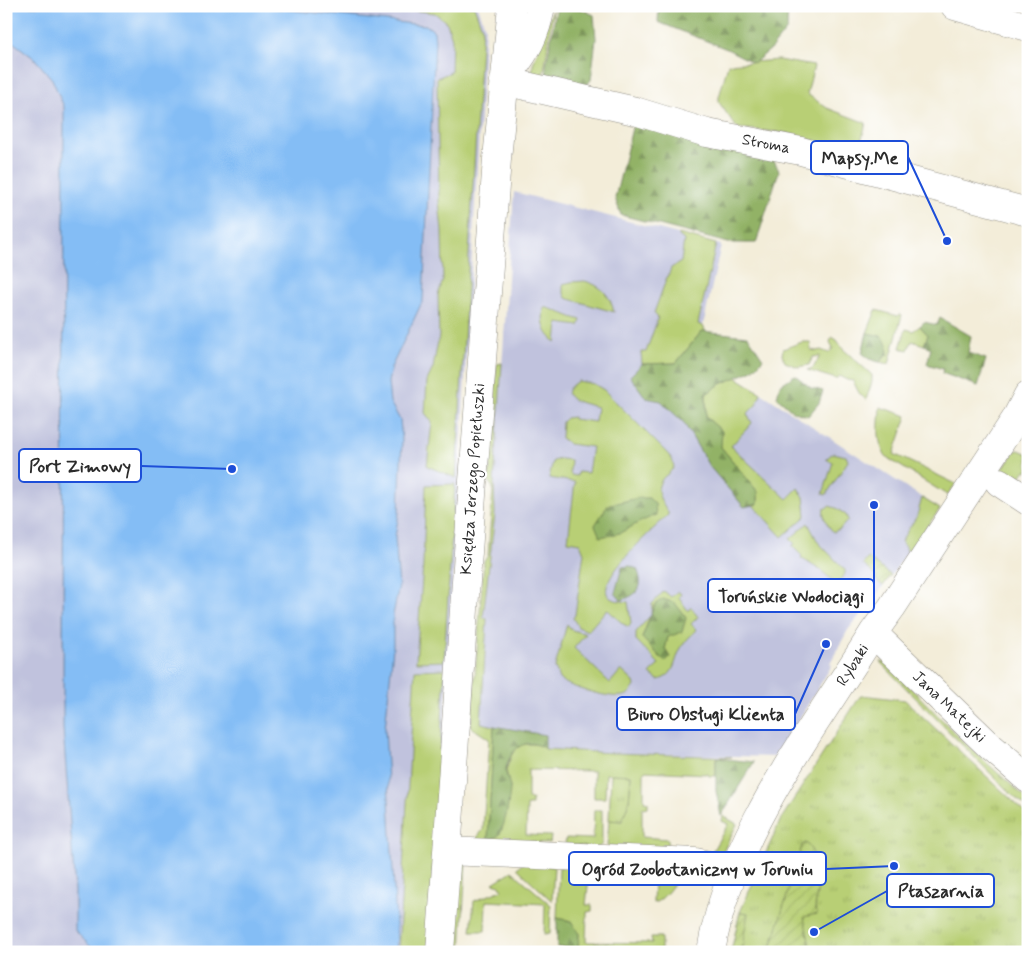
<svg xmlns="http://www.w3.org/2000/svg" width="1034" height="958" font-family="Mynerve,sans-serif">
	<defs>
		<pattern id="forest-firs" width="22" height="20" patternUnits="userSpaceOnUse" patternTransform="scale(1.25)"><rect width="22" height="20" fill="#92b266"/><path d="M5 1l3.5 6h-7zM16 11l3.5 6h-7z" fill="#779154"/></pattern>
		<pattern id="park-tufts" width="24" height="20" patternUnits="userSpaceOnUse" patternTransform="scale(1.25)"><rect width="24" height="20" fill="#b8cf74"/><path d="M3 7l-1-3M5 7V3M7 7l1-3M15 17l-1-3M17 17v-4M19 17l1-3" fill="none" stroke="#9eb265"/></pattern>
		<pattern id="garden-furrows" width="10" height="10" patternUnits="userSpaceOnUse" patternTransform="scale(1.25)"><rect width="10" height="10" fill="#b8cf74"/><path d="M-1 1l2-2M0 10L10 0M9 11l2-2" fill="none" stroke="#9eb265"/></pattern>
	</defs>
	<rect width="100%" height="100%" fill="#fff"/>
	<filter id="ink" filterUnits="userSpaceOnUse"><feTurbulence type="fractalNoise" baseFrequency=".02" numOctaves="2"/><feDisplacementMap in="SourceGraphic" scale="10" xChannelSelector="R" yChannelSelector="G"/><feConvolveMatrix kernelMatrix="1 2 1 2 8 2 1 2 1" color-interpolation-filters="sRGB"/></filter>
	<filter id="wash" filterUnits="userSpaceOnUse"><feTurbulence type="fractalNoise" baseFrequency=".0096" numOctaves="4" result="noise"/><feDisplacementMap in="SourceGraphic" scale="20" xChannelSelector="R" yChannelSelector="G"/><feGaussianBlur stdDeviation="1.12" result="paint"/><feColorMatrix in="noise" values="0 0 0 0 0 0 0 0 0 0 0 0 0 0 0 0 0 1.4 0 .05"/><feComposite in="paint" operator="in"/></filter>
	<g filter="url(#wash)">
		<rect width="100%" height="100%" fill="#f3edd9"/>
		<!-- industrial -->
		<path fill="#c0c2dd" d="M6,6H478L485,27L432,952H6Z
			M514,192L721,245L703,326L721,367L940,509L878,593L848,630L830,663L832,665L776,757L612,753L545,749V735L481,724L487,619L483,618L495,514L494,482Z"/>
		<!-- grass -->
		<path fill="#b8cf74" stroke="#727d50" d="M380,6H474L482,28L456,478L427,466L432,422L425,413L427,381L433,368L439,336L438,295L443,280L442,231L439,201L437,78L451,72L452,39L447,23L435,13Z
			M554,6L542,83L532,78L533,64Z
			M778,60L814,66L807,94L827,108L866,123L858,153L786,133L737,128L718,101L728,64Z
			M679,234L716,244L698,324L703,326L706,332L702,331L676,363L642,364L641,352H646L658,318L654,313L667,277H668L671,268L681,262L684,240L679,236Z
			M585,281C602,286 610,295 614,312L566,298L563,291V284L571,282Z
			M544,307C557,310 568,317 581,320L579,326L558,323L556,342C543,333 542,321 544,307Z
			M876,310L898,316L899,314L902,315L889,364L879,362L888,354L881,336L867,333Z
			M920,326L928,335L924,345L912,341L908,350L900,348L906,329L913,331Z
			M832,337L837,340L843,349L872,375V382L866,400L859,393L853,381L847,380L839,376L836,379L807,370L813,368L820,356L813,357L809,365L798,367L785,362L782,355L783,349L802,342H810L811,350L816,351L821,350L829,353L833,348L830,342Z
			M502,363L494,482L495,514L483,617L487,619L481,723L494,726L488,840L510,788L506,770L513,751L521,744H538L545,749L612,753L732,757L716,758V776H709L708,774L644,771V801L648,802V807L642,808V837L668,839L666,848L607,846L609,820L622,821L629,801L631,775L606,774L605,798H594V771L528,770V799H532V805H527L526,835L551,836L550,843L475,840L483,830L489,739L471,727L484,560L488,556L493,488L489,482L497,364Z
			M736,377L761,393L756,405L747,414L752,423L731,446L787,499L798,488L804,497L806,516L782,537L753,505L758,504V492L721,447L706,417V394L719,385Z
			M578,381L594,384L604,390L666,452L672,459L674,467C671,472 667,474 663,478C653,491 661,500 668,512V515C657,526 593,581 609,597C613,601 623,601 628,602L631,623L629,627L623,624L607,609L588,631L578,627L573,618L575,615L584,553L580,543L568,541L575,482L549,478L553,461L560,459L571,460L570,471L571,475L577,476L578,472L588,473L592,447L569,444L561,438L562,422L566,418L573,417V419L595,422L597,407C583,403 551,398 578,381Z
			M880,407L907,416L894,454L956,484L947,495L886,457C876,441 879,425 880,407Z
			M1019,450L1028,454V471L1025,470L1018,480L999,474L1015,451Z
			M833,453L846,456L848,461L826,495L823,494L833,462L826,459Z
			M455,484L444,661L416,662L423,565L426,485Z
			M922,498L940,509L908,552L901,541L917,516Z
			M829,506L836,508L846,515L848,520L840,529L833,532C828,525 822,517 824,509Z
			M808,523L818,542L845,570V574L839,581L835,582L820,570L801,558L802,556L792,546L795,544L790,539Z
			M664,591L671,597L678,591L681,594L679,597L688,611L691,607L698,617L691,624L697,630C691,635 685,641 681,648C674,660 676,676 658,680L650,674L659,664L636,640V632L650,616L642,638L665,649L668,637L655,604L651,613L652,604Z
			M567,624L572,630L586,634L574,648L610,683L621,670L634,682L635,686C633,689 630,693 627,695C615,701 568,687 559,679L555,667Z
			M880,662H885L968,746L1028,800V808L1014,797Z
			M445,669L428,952H398L415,670Z
			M594,810H602V844L598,848L565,844L566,838L593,839Z
			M723,816L737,824L718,862L709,857L728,824L722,821Z
			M466,861L461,952H450L458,867Z
			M526,861L554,867L552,901L517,868Z
			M559,867L613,871L615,876H589L586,905H592V911L587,912L586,942L652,943L651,937H661V952H602L578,949L579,934L571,921L557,918Z
			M685,867C678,877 665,901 653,903L654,878H628L630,870Z
			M512,871L551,905L550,933L544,934L545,904L486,901L485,931H471L474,901L502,890L500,885L493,883Z"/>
		<!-- forest -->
		<path fill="url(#forest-firs)" stroke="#5e6e48" d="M557,6H574L594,15L596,39L591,80L583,89L547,79L546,66Z
			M659,6H785L788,8L787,29L771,49L754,63L727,49L658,22Z
			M634,120L773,158L779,171L756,243H728L621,215L615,198Z
			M940,318L971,336L968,353L986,359L978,386L942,373L943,369L927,364L931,348L924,345L928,335L920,326L924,322L937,325Z
			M702,331L748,336L763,359L753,370L719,385L706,394V417L722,431L721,447L758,492V504L744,507L709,466L684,423L661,401L646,398L630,376L642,364L676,363Z
			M867,333C882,336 887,337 888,354L879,362L869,359L862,353Z
			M795,375L811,388L823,391L819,403L808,416L794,412L777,397L780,385Z
			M638,498H649L655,504L656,515L642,521L620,533L600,537L595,525L608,505Z
			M630,566L637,569C645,587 638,595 621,600L615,593L622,567Z
			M663,599L675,603L686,618L682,632L668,637L665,649L670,657L665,662L642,638L655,604Z
			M494,726L545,735V749C526,736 511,748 506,768C505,774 509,781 510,787C510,796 505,829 498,836C496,838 491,839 488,840Z
			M716,758L754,762L721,816L716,791Z
			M557,918L571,921L579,934L578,949L557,947Z"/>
		<!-- park -->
		<path fill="url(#park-tufts)" stroke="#727d50" d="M861,695L905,700L1028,815V952H731L740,912L781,819Z
			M611,774L631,775L629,801L622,821L609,820Z"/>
		<!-- garden -->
		<path fill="url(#garden-furrows)" stroke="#727d50" d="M868,558L891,575L883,586L876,580L877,577L863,564Z
			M806,843C825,865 818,881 815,908L817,914L804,917L811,951L770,952L802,845Z
			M740,912L748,913L741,952H731Z"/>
		<!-- water -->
		<path fill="#84bdf5" stroke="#587490" d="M6,6H255L414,24L426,25L434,31L435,41L423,300L391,368L388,382L390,402L400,420L402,440L399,513L395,537L399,586L393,615V648L385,729L397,940L396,952H96L75,931V890L63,728L64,107L52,79L35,59L6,37Z"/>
	</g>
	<g filter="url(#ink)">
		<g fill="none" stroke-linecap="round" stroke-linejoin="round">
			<!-- minor casing -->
			<g stroke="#8f8c82" stroke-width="29">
				<path id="minor" d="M541,6C535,41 524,53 504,81L635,111L707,133L801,151L1028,212
					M955,6L1028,27
					M999,482L1028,501
					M873,633L991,747L1028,779
					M447,851L695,862L704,864L730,878
					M440,952L473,481L497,159L512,6
					M711,952C729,835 812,732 873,633L892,607L1015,420L1028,395"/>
			</g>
			<!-- minor -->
			<use href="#minor" stroke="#fff" stroke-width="28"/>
		</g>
	</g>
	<g text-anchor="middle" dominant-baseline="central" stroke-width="4.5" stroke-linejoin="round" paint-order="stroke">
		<!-- street labels -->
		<g font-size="16" fill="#2b2b2b" stroke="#fff">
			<text transform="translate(766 144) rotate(11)">Stroma</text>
			<text transform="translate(473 479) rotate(-86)">Księdza Jerzego Popiełuszki</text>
			<text transform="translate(853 665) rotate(-58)">Rybaki</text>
			<text transform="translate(949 707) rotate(44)">Jana Matejki</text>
		</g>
	</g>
	<!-- callouts -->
	<path fill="none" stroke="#1d4ed8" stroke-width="2" d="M947 241L908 157M232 469L141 466M874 505L874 595M826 644L795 714M894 866L826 869M814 932L887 891"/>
	<g fill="#1d4ed8" stroke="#fff" stroke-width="2">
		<circle cx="947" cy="241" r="5"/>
		<circle cx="232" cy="469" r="5"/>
		<circle cx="874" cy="505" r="5"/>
		<circle cx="826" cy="644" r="5"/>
		<circle cx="894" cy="866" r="5"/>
		<circle cx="814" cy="932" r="5"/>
	</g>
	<g fill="#fff" stroke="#1d4ed8" stroke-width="2">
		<rect x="811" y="141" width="97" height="33" rx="5"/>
		<rect x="19" y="449" width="122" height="33" rx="5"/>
		<rect x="708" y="579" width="166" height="33" rx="5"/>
		<rect x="617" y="697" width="178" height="33" rx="5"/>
		<rect x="569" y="852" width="257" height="33" rx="5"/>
		<rect x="887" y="874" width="107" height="33" rx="5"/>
	</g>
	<g font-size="18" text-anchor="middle" font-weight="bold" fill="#2b2b2b">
		<text x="860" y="164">Mapsy.Me</text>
		<text x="80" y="472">Port Zimowy</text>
		<text x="791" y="602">Toruńskie Wodociągi</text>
		<text x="706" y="720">Biuro Obsługi Klienta</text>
		<text x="697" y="875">Ogród Zoobotaniczny w Toruniu</text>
		<text x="941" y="897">Ptaszarnia</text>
	</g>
	<!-- margin -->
	<rect width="1034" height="958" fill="none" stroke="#fff" stroke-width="25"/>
</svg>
